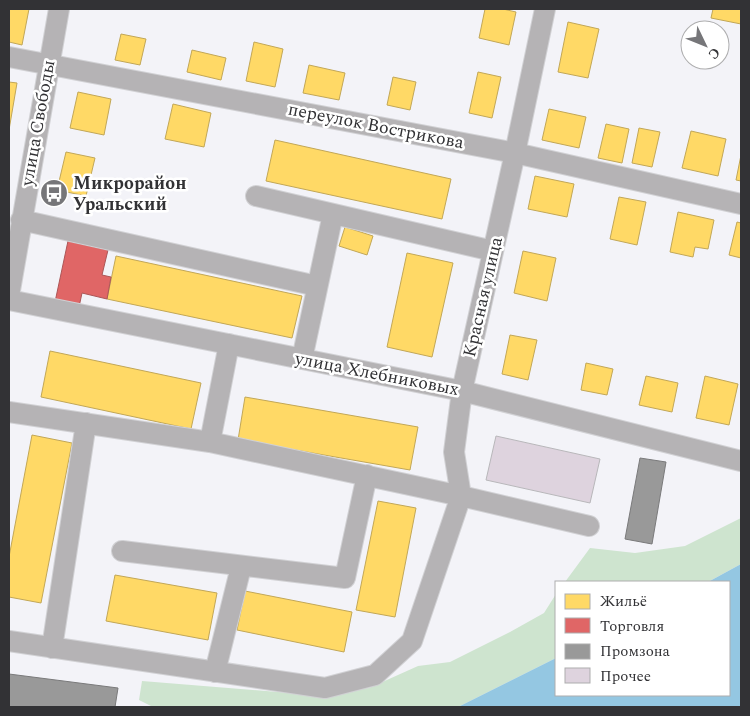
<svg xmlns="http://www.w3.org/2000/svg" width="750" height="716" font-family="Spectral,serif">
	<rect width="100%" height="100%" fill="#f3f3f8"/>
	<!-- green -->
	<path fill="#cee4cf" d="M741,518V564L708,582H565L590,548L635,553L685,546Z
		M556,594V658L458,707H153L139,700L142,681L314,695L369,688L418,666L450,662L510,632L544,613Z"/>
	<!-- water -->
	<path fill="#94c7e2" d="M741,564V707H458L556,658V695H729V582H708Z"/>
	<!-- homes -->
	<path fill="#ffd966" stroke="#c2a757" d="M9,9H29L22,45L9,42Z
		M485,9H503L516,12L509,45L479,38Z
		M713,9H741V24L711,18Z
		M568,22L599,29L588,78L558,72Z
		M121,34L146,39L140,65L115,60Z
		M254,42L283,49L275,87L246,81Z
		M192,50L226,58L221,80L187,72Z
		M309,65L345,73L339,100L303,93Z
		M478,72L501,77L492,118L469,113Z
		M393,77L416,82L410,110L387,105Z
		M9,82L17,83L9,130Z
		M78,92L111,99L104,135L70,128Z
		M173,104L211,113L204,147L165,139Z
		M549,109L586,117L579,148L542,140Z
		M606,124L629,129L622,163L598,158Z
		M639,128L660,132L652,167L632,163Z
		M691,131L726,139L718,176L682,168Z
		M275,140L451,179L442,219L266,181Z
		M66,152L95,158L86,196L57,190Z
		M741,155V181L736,180Z
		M535,176L574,184L567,217L528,209Z
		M619,197L646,202L637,245L610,239Z
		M678,212L714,220L708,249L695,247L693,257L670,252Z
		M737,222L741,223V258L729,255Z
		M345,227L373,236L367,255L339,246Z
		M523,251L556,258L547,301L514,293Z
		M407,253L453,263L432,357L387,347Z
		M116,256L302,296L292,338L107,299Z
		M510,335L537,340L528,380L502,374Z
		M50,351L201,383L191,429L41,397Z
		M586,363L613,369L607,395L581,390Z
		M646,376L678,383L672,412L639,405Z
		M705,376L738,384L729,425L696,418Z
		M245,397L418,427L410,470L238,440Z
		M32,435L72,443L41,603L9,597V557Z
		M378,501L416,508L395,617L356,610Z
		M115,575L217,593L208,640L106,621Z
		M245,591L352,612L344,652L237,630Z"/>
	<!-- shops -->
	<path fill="#e06666" stroke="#ac5657" d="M68,241L108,250L102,275L111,277L107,299L82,293L79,307L55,302Z"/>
	<!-- industry -->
	<path fill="#999" stroke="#7a7a7b" d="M640,458L666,462L652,544L625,539Z
		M9,674L118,688L115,707H9Z"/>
	<!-- building -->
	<path fill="#ded3de" stroke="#b8b7ba" d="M496,436L600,459L590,503L486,480Z"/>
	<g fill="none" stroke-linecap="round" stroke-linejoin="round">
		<!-- minor casing -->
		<g stroke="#d1d1d4" stroke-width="22">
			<path id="minor" d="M9,57L515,153L741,204
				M256,196L493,251
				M21,220L317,286
				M9,296L59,9
				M9,300L462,391L741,461
				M302,359L333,214
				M9,412L210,442L461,496L589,526
				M210,442L229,344
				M122,551L345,578L367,475
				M9,641L325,688L375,675L412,641L461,496L454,452L462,391L515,153L545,9
				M52,648L86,423
				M215,672L241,567"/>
		</g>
		<!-- minor -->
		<use href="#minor" stroke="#b5b3b5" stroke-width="20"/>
	</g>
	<!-- icons -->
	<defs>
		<g id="bus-disc" transform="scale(1.4375)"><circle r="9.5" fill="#767679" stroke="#fff"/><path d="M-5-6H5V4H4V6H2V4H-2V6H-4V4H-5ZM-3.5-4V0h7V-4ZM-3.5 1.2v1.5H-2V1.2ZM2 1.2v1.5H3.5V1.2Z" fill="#fff"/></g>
	</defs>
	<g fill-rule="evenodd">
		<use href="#bus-disc" x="54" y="193"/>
	</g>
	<g text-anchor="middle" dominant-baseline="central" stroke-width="5" stroke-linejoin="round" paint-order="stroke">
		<!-- street labels -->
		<g font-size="18" fill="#323235" stroke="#fff">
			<text transform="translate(38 123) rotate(-80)">улица Свободы</text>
			<text transform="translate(376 126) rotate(11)">переулок Вострикова</text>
			<text transform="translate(483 297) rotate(-77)">Красная улица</text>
			<text transform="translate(377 374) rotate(11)">улица Хлебниковых</text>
		</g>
		<!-- poi labels -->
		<g font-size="18" font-weight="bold" fill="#323235" stroke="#fff" text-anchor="start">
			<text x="73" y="183">Микрорайон<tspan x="73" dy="21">Уральский</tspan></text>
		</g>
	</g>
	<!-- border -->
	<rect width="750" height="716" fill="none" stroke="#323235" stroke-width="20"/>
	<!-- legend -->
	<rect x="555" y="581" width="175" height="115" fill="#ffffff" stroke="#adadae"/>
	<rect x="565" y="594" width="25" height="15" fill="#ffd966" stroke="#adadae"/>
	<text x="600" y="606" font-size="15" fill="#323235">Жильё</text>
	<rect x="565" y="618" width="25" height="15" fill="#e06666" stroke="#adadae"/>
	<text x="600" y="631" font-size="15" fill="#323235">Торговля</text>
	<rect x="565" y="644" width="25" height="15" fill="#999999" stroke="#adadae"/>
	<text x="600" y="656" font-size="15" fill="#323235">Промзона</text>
	<rect x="565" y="668" width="25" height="15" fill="#ded3de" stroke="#adadae"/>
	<text x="600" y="681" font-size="15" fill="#323235">Прочее</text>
	<!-- north arrow -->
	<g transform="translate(705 45) rotate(133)"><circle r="24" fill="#ffffff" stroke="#adadae"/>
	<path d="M0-4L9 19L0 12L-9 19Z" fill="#767679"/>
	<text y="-8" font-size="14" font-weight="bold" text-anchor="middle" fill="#323235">С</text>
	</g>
</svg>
